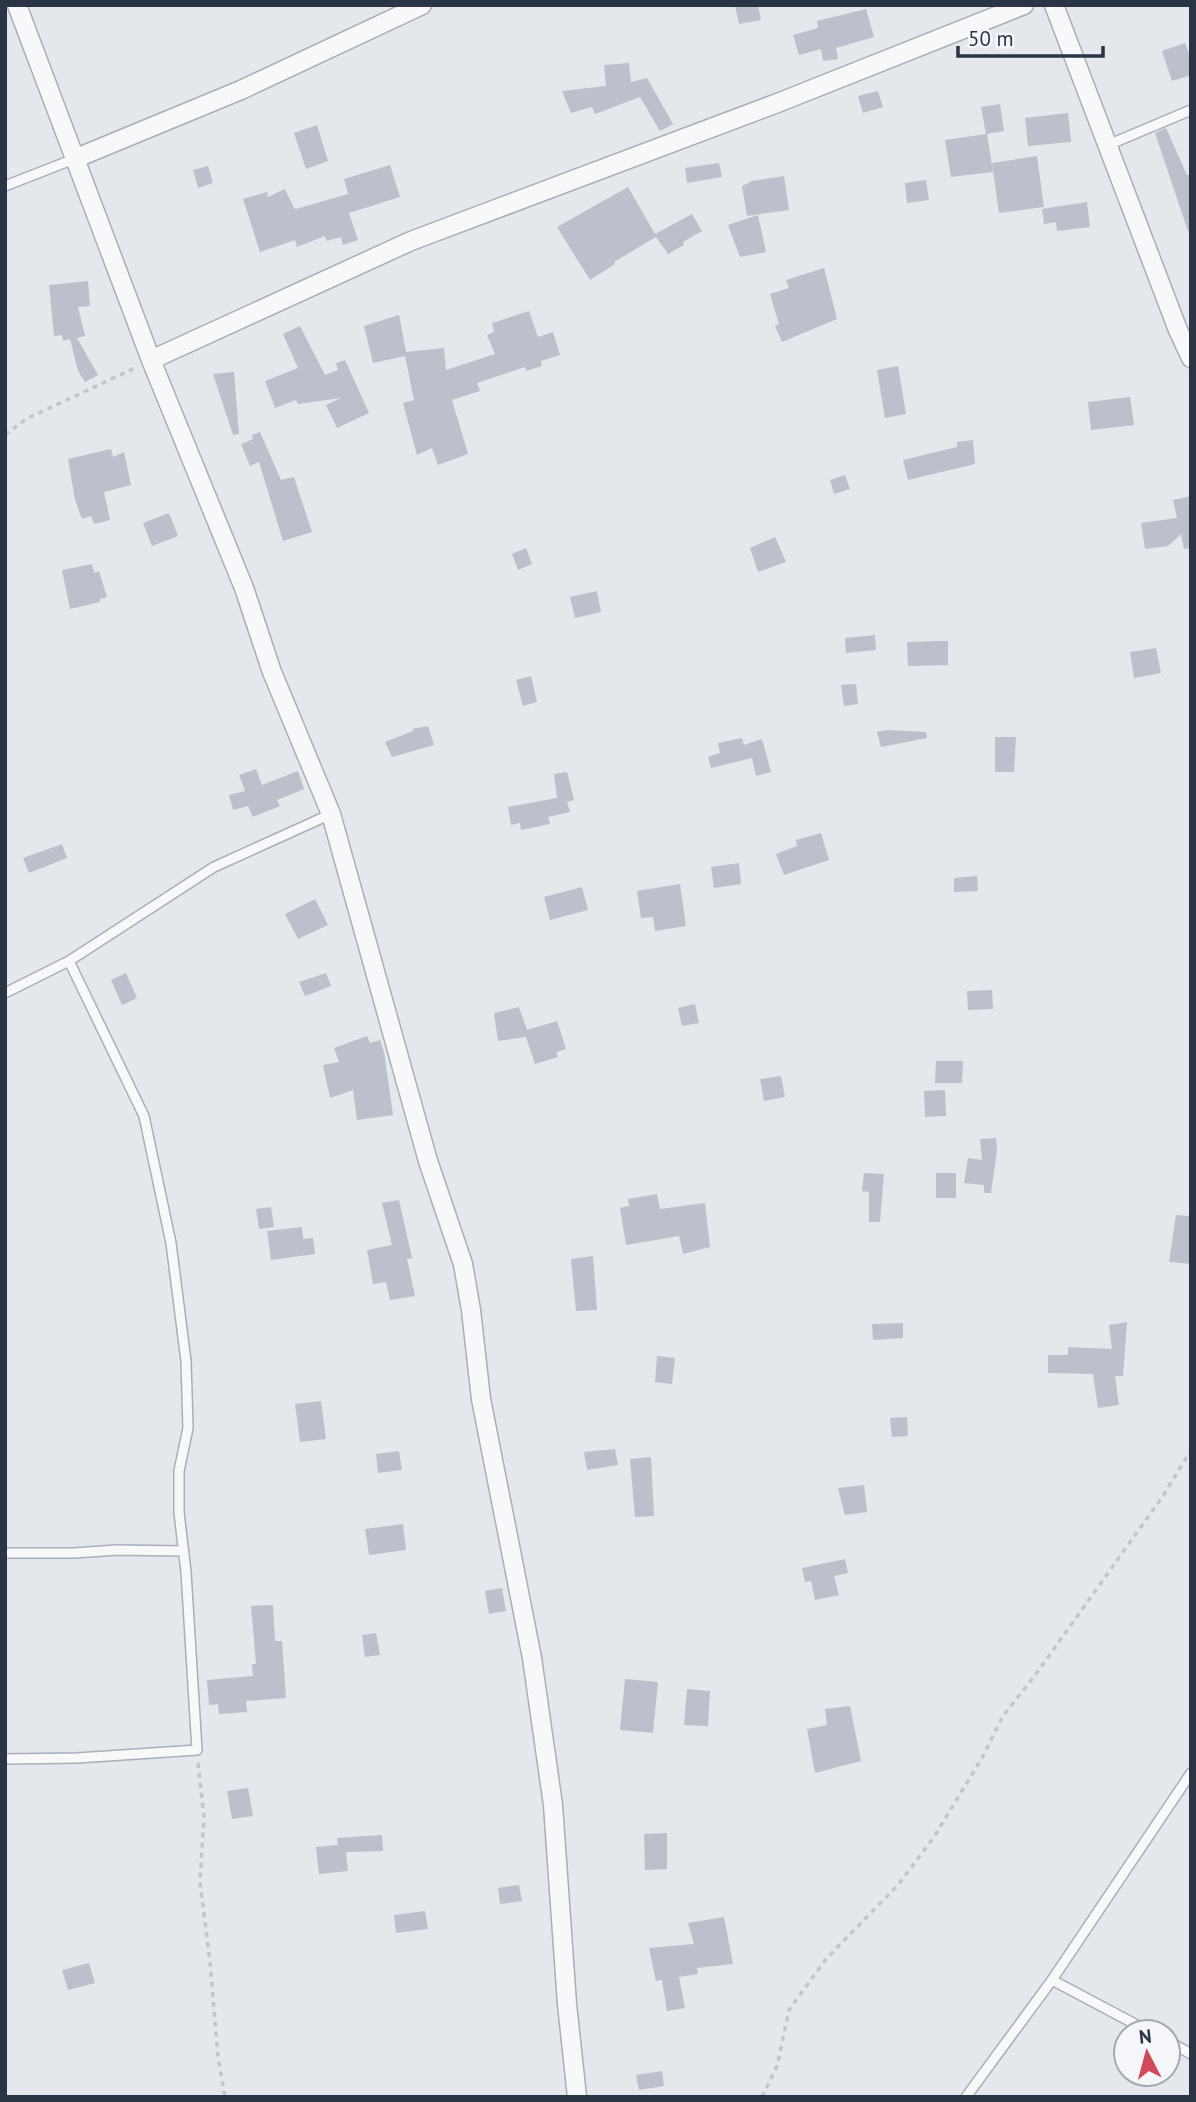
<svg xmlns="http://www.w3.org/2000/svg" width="1196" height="2102" font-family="'PT Sans',sans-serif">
	<rect width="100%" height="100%" fill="#e4e7ec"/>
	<!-- building -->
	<path fill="#bbc0ca" d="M735,5H758L761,20L739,24Z
		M866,9L874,37L836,48L838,59L823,61L821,49L799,55L793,35L818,28L817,21Z
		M1185,43L1191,59V75L1172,81L1162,51Z
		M629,63L631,82L647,78L673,124L660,131L640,97L595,114L592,107L571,113L562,91L606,86L604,65Z
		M878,91L883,107L863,113L858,96Z
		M1000,104L1004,131L987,134L993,172L951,177L945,140L986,134L981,107Z
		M1068,113L1071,142L1028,146L1025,118Z
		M317,125L328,161L306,169L294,133Z
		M1166,128L1187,175L1191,174V230L1188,231L1155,133Z
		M1037,156L1044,207L999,213L992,163Z
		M719,163L722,177L687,183L685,168Z
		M390,165L400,197L349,213L358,240L343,245L341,237L327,241L325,236L297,247L295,240L260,252L243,199L267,192L268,197L285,189L294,208L296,209L348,194L344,179Z
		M208,166L213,183L198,188L193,170Z
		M784,176L789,210L747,216L742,186L752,181Z
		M926,180L929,200L907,203L905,183Z
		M628,187L655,234L692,214L702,231L683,242L684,245L668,254L656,237L614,262L615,264L590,280L557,227Z
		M1087,202L1090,227L1057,231L1056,222L1044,224L1042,209Z
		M758,215L766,252L740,257L728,225Z
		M824,268L837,319L782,342L775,326L779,324L770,294L789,288L786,280Z
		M88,281L90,306L78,307L85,336L77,338L98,375L85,382L78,371L70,339L63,341L62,335L54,336L49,285Z
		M529,311L538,337L553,332L560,355L541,361L542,366L526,371L525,367L477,383L480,391L452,400L468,454L438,465L432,448L417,455L403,403L414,400L405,356L373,363L364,326L399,315L406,352L444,348L446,370L495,354L487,335L494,332L492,323Z
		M300,326L325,375L338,370L336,363L345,360L369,413L337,428L326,405L341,398L298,404L296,400L275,408L265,381L298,368L283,334Z
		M898,366L906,414L885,418L877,370Z
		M234,372L239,434L233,435L213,374Z
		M1130,397L1134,425L1091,430L1088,402Z
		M260,432L281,480L294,477L312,532L283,541L259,462L250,466L241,444L253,439L252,435Z
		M973,440L975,464L908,480L903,460L957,447V442Z
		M111,449L113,457L124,452L131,485L104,492L110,520L94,524L91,516L82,519L75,500L68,459Z
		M845,475L850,489L834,494L830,480Z
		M1191,496V548L1184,549L1181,534L1168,546L1145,549L1141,523L1177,518L1173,500Z
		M169,513L178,536L152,546L143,523Z
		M775,537L786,562L758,572L750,548Z
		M526,548L532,564L518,570L512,554Z
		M92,564L94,573L99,571L107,597L100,599V602L70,609L62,570Z
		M597,591L601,612L575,618L570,597Z
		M875,635L876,650L846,653L845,638Z
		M940,641H948V665L908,666L907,642Z
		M1156,648L1161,673L1134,678L1130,652Z
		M531,676L537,702L523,706L516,680Z
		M856,684L858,704L844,706L841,685Z
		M428,726L434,745L392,757L385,742L413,731L412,729Z
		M886,730L926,732L927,738L881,747L877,732Z
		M995,737H1016L1014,772H995Z
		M742,738L744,745L762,739L771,772L756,776L752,758L711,768L708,757L720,753L718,743Z
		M256,769L262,785L298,771L304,789L277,800L280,806L253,817L248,806L233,810L229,795L245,791L239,775Z
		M567,772L574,800L567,802L570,812L548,817L550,824L521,830L520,823L511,825L508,807L557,798L554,774Z
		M821,833L829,860L784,875L776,854L797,846L796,840Z
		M62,844L67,858L29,873L23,858Z
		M739,863L741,884L714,888L711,867Z
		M977,876L978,891L954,892V878Z
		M680,884L686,926L655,931L653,917L641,918L637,891Z
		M582,887L588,910L550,920L544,897Z
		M315,899L328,925L298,939L285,914Z
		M126,973L137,998L122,1005L111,980Z
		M326,973L331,986L305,996L299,982Z
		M992,990L993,1009L968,1010L967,991Z
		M695,1004L699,1023L682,1026L678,1008Z
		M519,1007L527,1030L557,1021L566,1049L556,1052L558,1057L535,1064L526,1037L498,1041L494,1013Z
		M367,1036L370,1043L380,1040L384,1052L393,1115L357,1120L353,1090L330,1098L323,1065L339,1062L334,1048Z
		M936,1061H963L962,1083H935Z
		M781,1076L785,1097L764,1101L760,1079Z
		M945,1090L946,1116L925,1117L924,1091Z
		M996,1138L997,1150L991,1193H984V1185L964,1183L968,1158L982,1160L980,1139Z
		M864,1173L884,1174L880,1222H869V1192L862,1191Z
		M936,1173H956V1198H936Z
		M657,1194L660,1209L705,1203L710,1247L683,1254L679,1236L626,1245L620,1208L629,1206L628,1199Z
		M399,1200L412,1258L407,1259L415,1296L390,1300L386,1282L373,1284L367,1250L392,1245L382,1203Z
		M271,1207L274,1227L259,1229L256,1209Z
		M1176,1215L1191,1216V1264L1169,1262Z
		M302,1227L303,1239L313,1238L315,1254L271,1260L267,1231Z
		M593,1256L597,1310L576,1311L571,1259Z
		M1127,1322L1123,1376H1115L1119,1405L1098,1408L1093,1374L1048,1373V1355H1068V1347L1112,1349L1109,1325Z
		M903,1323V1338L873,1340L872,1324Z
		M657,1356L675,1358L672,1384L655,1382Z
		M321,1401L326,1439L300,1442L295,1404Z
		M907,1417L908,1436L892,1437L890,1418Z
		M615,1449L618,1465L587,1470L584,1452Z
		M399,1451L402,1470L378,1473L376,1454Z
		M651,1457L654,1516L635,1517L630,1459Z
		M864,1485L867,1512L845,1515L838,1488Z
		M403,1524L406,1550L369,1555L365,1529Z
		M845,1559L848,1573L834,1576L839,1595L815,1600L811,1581L805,1582L802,1568Z
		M502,1588L506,1611L489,1614L485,1591Z
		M273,1605L275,1641H282L286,1698L246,1701L247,1712L219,1714L218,1704L209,1705L207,1680L253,1676L252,1664H256L251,1606Z
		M376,1633L380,1655L365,1657L362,1635Z
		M625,1679L658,1682L653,1733L620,1730Z
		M687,1689L710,1691L708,1726L684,1725Z
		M850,1706L861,1761L815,1773L807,1729L827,1725L825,1709Z
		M248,1788L253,1816L232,1819L227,1791Z
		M667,1833V1869L645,1870L644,1834Z
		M382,1835L383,1851L346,1852L348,1871L319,1874L316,1847L338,1845L337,1838Z
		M519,1885L522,1901L500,1904L498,1888Z
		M425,1911L428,1929L396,1933L394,1915Z
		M724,1917L733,1964L697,1968L698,1974L679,1977L685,2008L667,2011L662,1980L656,1981L649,1948L694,1944L688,1923Z
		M89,1963L95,1983L68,1990L62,1970Z
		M662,2071L664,2086L639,2090L636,2075Z"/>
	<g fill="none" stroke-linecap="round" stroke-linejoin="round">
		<!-- service casing -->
		<g stroke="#a9aeb7" stroke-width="12">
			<path id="service" d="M1108,145L1191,110
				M5,186L74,159
				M5,993L69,961L214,867L331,814
				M5,1553H74L117,1550L183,1551
				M5,1759L77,1758L197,1750L186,1572L179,1512V1471L188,1428L186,1361L171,1243L144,1116L69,961
				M1052,1980L1150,2032
				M1168,2041L1191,2054
				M966,2097L1052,1980L1191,1773"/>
		</g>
		<!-- minor casing -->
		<g stroke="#a9aeb7" stroke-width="21">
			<path id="minor" d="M17,5L151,360L244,588L272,672L331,814L428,1161L463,1264L471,1310L481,1399L532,1658L553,1805L567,2004L577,2097
				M1054,5L1178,330L1191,358
				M74,159L241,90L422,5
				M151,360L411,241L780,102L1024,5"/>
		</g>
		<!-- path -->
		<path stroke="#c2c5cb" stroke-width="3.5" stroke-dasharray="5 5" stroke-linecap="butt" d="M5,435L26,419L137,367
			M198,1763L204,1817L200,1882L210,1962L218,2057L225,2097
			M762,2097L777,2066L789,2010L826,1959L898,1885L934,1837L982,1758L1003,1716L1036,1674L1163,1496L1191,1450"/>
		<!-- service -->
		<use href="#service" stroke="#f7f8fa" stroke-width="9"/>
		<!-- minor -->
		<use href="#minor" stroke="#f7f8fa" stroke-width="18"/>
	</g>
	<!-- border -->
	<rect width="1196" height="2102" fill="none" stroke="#2b3445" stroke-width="14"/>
	<!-- north arrow -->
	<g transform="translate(1147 2053) rotate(354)"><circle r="33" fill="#f4f6f9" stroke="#a4a8b1" stroke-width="2"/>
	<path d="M0-5L12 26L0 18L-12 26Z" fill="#d1495b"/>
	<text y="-10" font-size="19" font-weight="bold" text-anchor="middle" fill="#2b3445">N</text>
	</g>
	<!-- scale -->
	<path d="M958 46v10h145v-10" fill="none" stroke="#2b3445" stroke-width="3.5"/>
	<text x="968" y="46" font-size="21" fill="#2b3445" stroke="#f4f6f9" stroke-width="5" paint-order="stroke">50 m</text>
</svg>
